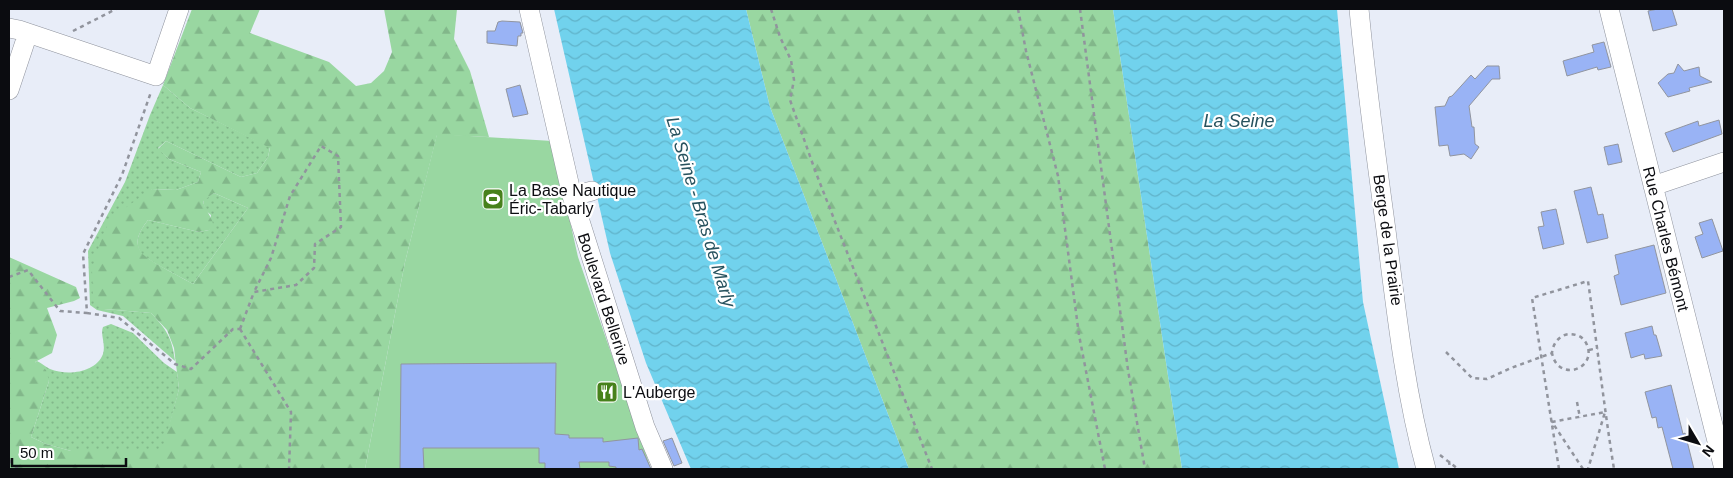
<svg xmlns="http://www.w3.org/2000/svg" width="1733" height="478" font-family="Arial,sans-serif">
	<defs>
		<pattern id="grass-dots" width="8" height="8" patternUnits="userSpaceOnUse" patternTransform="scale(1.25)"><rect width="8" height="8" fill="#99d7a1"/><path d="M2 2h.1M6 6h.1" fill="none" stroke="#82b78a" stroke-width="1.8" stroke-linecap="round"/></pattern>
		<pattern id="forest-firs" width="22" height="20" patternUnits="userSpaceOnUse" patternTransform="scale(1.25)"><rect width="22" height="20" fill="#99d7a1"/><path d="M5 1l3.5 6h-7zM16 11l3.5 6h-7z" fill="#82b78a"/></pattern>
		<pattern id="water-waves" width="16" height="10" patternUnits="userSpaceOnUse" patternTransform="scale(1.25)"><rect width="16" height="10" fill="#71d2ed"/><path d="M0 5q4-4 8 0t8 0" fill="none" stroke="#60b3ca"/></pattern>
	</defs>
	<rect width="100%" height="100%" fill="#e8edf8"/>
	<!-- grass -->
	<path fill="url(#grass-dots)" d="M163,85L190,108L270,147L268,157L257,173L241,177L166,141L158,148L169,159L201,172L198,182L176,190L152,189L104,309L151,313C167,330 172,338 175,361L123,316L97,310L90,305L88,251L125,182L150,115Z
		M214,193L248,208L193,284C183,278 146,260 141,253C133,241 141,229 148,220L199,232L209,230L211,215L205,210L203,200Z
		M111,324L133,333L164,363L177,372L179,389L163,451H71L46,444L31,437L49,381L35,362L37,361C41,363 46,367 50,369C67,376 96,373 103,354C106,344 100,335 103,327Z"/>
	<!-- forest -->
	<path fill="url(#forest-firs)" fill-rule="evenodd" d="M192,9H260L250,33L329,62L356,86L371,83L384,71L392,52L384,9H457L454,39L470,71L489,137L437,135L405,262L365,469H9V257L76,287L80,298L74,301L47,308L57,335L52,353L35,362L46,370L49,381L31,437L46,444L71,451H162L179,389L174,348L167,330L151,313L104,309L93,299L92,270L102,237L111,218L152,189L176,190L198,182L201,172L169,159L158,149L166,141L241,177L257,173L268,157L270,148L190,108L163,85ZM214,193L248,208L193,284C183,278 146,260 141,252C133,241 141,229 148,220L199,232L209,230L213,224C211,215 205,210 203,201Z
		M746,9H1113L1182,469H909L770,107Z"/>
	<!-- pitch -->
	<path fill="#99d7a1" d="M437,134L552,141L578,257L651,469H365L405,262Z"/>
	<!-- water -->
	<path fill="url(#water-waves)" d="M554,9H746L770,107L909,469H691L646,363L610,253Z
		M1113,9H1337L1363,302L1399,469H1182Z"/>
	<!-- building -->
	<path fill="#99b3f5" stroke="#91959f" d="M1658,9H1672L1677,25L1653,31L1648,11Z
		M502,21L520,22L523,33H521V36H518L517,46L487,43V31H495L498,22Z
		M1604,42L1611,67L1598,70L1597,67L1567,76L1563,61L1594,52L1592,45Z
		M1678,64L1684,71L1699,67L1700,76L1712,82L1689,88L1690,91L1668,97L1658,83L1668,74L1674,73Z
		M1487,66H1499L1500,79H1492L1469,106L1472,127H1474L1475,144L1479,147L1471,159L1464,154L1450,156L1448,145L1439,146L1435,107L1445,106L1449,97L1452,96L1471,75L1475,79Z
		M520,85L528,114L513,117L506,89Z
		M1719,120L1722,134L1673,152L1665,133L1698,121L1699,126Z
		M1618,144L1622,162L1608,165L1604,147Z
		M1591,187L1598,215L1603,214L1608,238L1587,243L1574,191Z
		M1556,209L1564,244L1543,249L1538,227L1544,226L1541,212Z
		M1712,219L1723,251L1702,258L1695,237L1703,234L1699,223Z
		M1654,245L1666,293L1621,305L1614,276L1619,274L1615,255Z
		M1652,326L1654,335H1656L1662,356L1645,359L1644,354L1631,358L1625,333Z
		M556,363L555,434L569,435V438H603V442L638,438L639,450L642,449L651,469H616V467L609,466V462H579L580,469H545V463H539V448H423L424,469H400L401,364Z
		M1671,385L1683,434L1685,433L1694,469H1673L1662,427L1658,428L1656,417L1652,418L1645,392Z
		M672,438L682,463L674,466L663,441Z"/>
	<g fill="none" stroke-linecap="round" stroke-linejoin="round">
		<!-- minor casing -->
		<g stroke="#8f939d" stroke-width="20">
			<path id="minor" d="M529,9L572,196L645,427L663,469
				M1359,9C1366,83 1376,157 1386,230C1396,310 1405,392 1426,469
				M1609,9L1724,469
				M9,28L19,30L156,76L179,9
				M9,90L28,33
				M1653,186L1724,162
				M572,196L592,191"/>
		</g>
		<!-- path -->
		<path stroke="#91949d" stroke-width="2.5" stroke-dasharray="4 4" stroke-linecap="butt" d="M771,9L780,37L791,60L794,80L790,100L816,173L932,469
			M1018,9L1026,51L1058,176L1079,335L1105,469
			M1080,9L1128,370L1145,469
			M73,31L116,9
			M9,277L28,270L60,311L87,313L83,254L122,175L151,92
			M87,313L119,318L175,364L191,369L233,329H240
			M240,329L254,292L296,285L314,268L315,244L341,227L338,156L321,146L290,196L271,258L254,292
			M240,329L291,412L289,469
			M1589,350L1598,348
			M1446,352L1472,378L1487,379L1511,368L1552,353C1553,341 1563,331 1576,335C1581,336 1585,340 1587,345C1597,369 1558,383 1552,353
			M1577,402L1580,418
			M1440,455L1458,469
			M9,460L18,469
			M1449,461L1450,469
			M1559,469L1532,298L1588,281C1597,344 1604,407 1614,469
			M1583,469L1552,422L1605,412L1588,469"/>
		<!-- minor -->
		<use href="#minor" stroke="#fff" stroke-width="19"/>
	</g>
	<!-- icons -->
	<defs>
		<g id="stadium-square" transform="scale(1.125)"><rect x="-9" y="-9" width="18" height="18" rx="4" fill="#47811b" stroke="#fff"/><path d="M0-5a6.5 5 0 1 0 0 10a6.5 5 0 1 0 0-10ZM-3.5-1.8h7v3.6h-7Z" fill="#fff"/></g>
		<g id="restaurant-square" transform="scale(1.125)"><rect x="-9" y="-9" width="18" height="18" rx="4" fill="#47811b" stroke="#fff"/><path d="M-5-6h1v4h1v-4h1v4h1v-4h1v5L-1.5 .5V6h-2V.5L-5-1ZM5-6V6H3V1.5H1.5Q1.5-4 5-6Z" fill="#fff"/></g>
	</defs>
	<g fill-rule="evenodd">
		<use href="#stadium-square" x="493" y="199"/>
		<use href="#restaurant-square" x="607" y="392"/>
	</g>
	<g text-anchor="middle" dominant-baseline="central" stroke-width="4.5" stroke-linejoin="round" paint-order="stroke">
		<!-- poi labels -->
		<g font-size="16" fill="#0b0c10" stroke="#fff" text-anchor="start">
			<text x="509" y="190">La Base Nautique<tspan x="509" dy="18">Éric-Tabarly</tspan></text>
			<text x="623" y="392">L'Auberge</text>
		</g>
		<!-- street labels -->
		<g font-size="16" fill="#0b0c10" stroke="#fff">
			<text transform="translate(1666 239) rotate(76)">Rue Charles Bémont</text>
			<text transform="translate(1388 240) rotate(82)">Berge de la Prairie</text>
			<text transform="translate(604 299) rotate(72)">Boulevard Bellerive</text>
		</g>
		<!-- water labels -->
		<g font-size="18" font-style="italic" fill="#27525e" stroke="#fff">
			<text x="1239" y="121">La Seine</text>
			<text transform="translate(701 212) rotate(73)">La Seine - Bras de Marly</text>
		</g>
	</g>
	<!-- border -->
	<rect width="1733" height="478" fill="none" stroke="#0b0c10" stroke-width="20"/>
	<!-- north arrow -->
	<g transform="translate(1698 443) rotate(128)" stroke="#ffffff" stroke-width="4" paint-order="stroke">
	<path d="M0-4L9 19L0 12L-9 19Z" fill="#0b0c10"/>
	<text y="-8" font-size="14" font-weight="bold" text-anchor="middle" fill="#0b0c10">N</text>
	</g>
	<!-- scale -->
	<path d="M12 458v8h114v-8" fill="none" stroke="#0b0c10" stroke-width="2.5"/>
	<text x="20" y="458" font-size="15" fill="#0b0c10" stroke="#ffffff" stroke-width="4" paint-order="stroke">50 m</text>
</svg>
